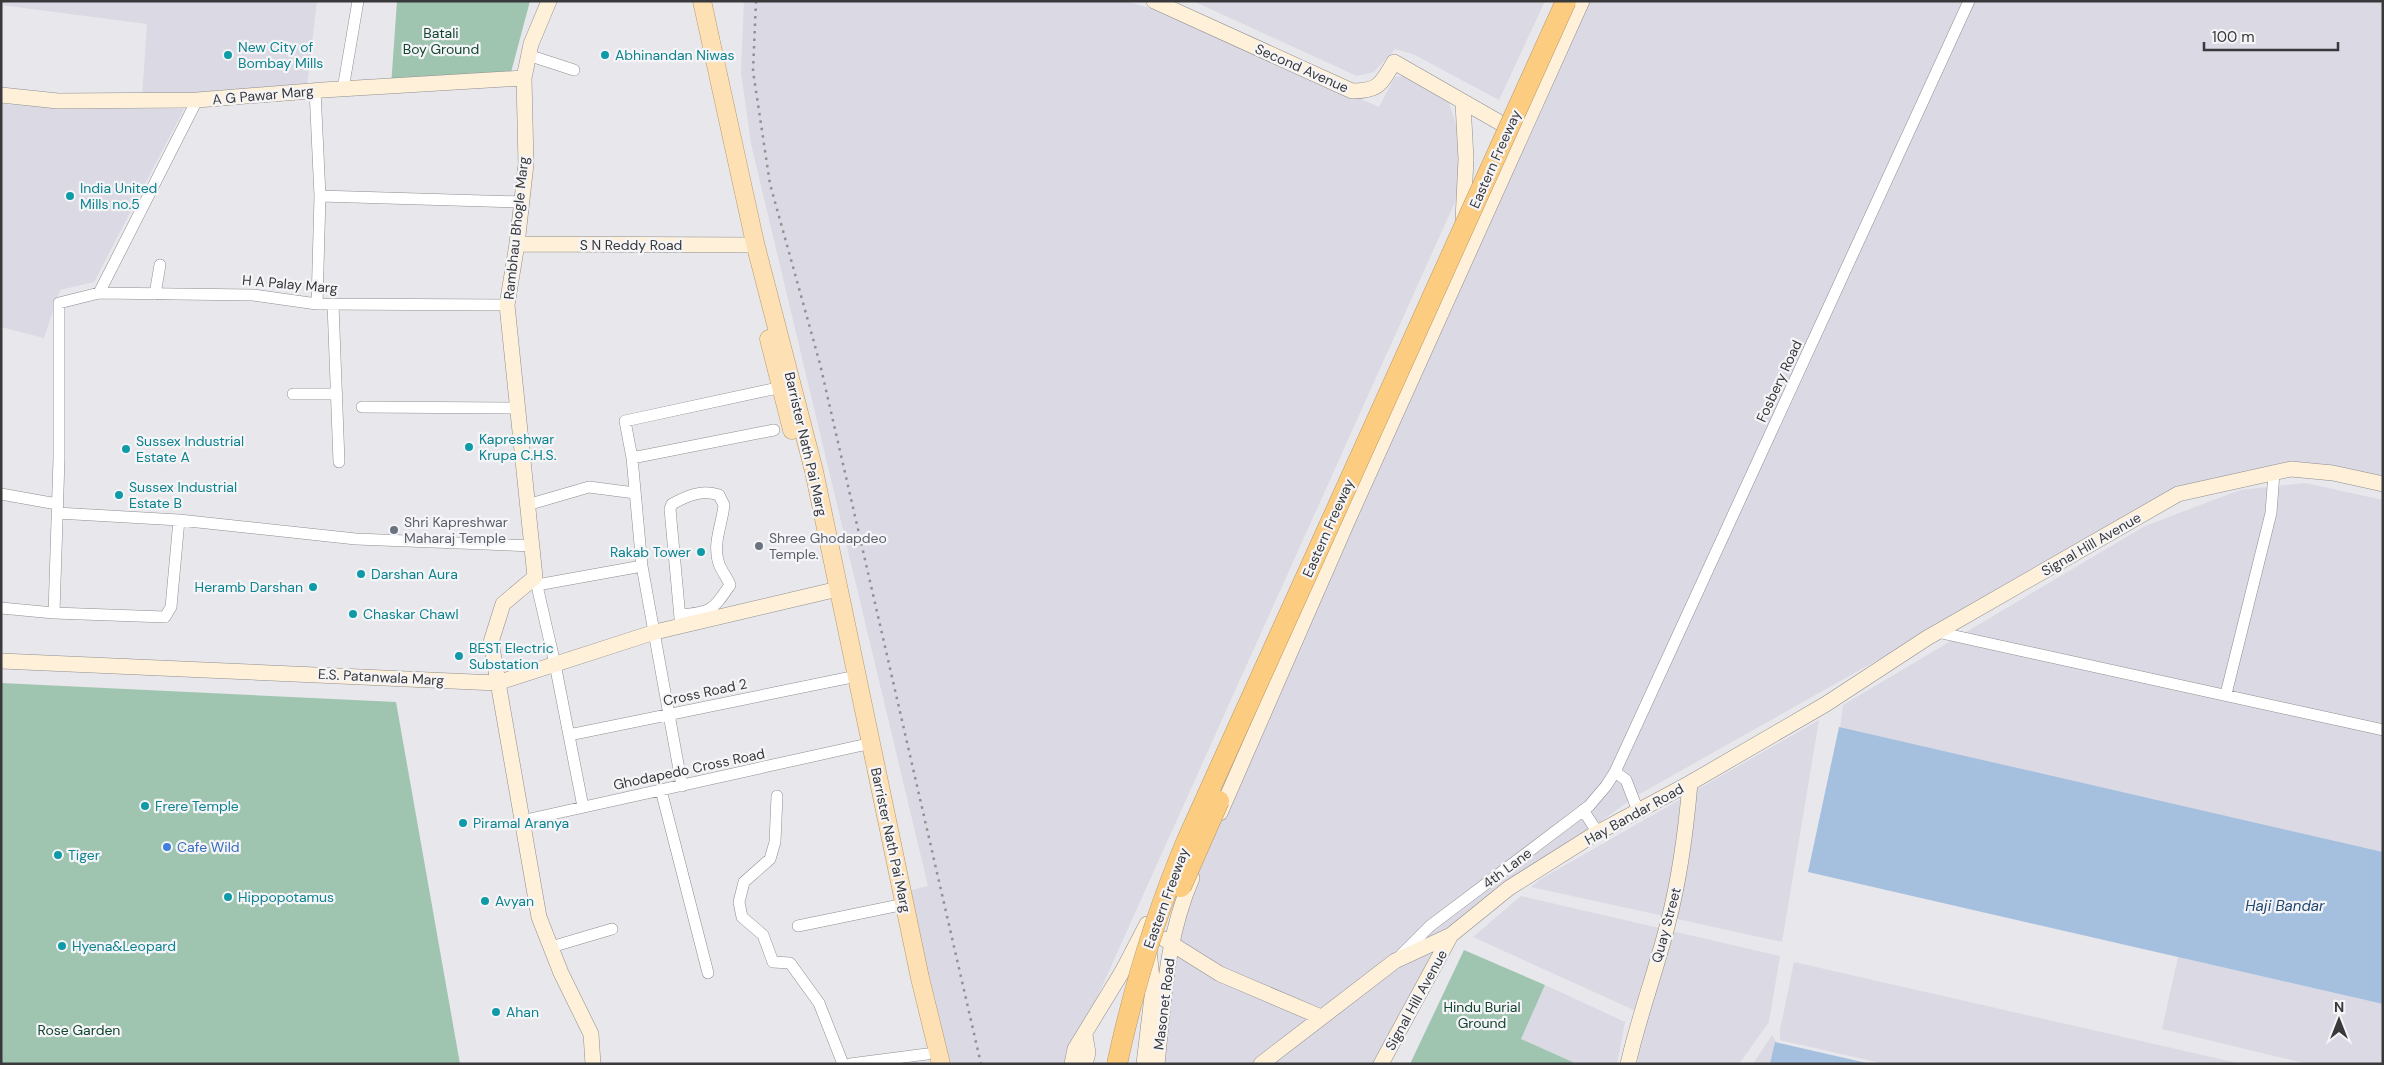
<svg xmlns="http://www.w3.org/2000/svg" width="2384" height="1065" font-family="'DM Sans',sans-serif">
	<rect width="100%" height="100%" fill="#e8e7eb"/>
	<!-- built -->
	<path fill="#dad9e4" d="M1,1H317L307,86L142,97L147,24L1,5Z
		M744,1H1126L1153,9L1379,107L1395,77L1404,76L1448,100L1457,127L1460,191L1067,1064H945L905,892L928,886L751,144L741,72Z
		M1193,1H1545L1499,100L1413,54L1395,49L1374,72L1357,76Z
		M1583,1H2383V477L2340,468L2176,488L2107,531L1636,796L1453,928L1375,1064H1137L1145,1016L1178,903Z
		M1,104L80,109H184L94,282L60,290L44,338L1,327Z
		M2305,483L2383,500V852L1840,729L1843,705L2145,526L2240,490Z
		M1819,720L1782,942L1531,887L1541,879Z
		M1521,896L1780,956L1769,1022L1739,1064H1637L1645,1015L1473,937Z
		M2178,957L2383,1004V1064H2308L2162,1029Z
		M1794,962L2242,1064H1885L1780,1040V1030Z
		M1545,985L1625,1022L1617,1064H1577L1521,1039Z
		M1772,1035L1777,1043L1772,1064H1753Z"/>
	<!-- green -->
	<path fill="#9fc5b0" d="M397,1H530L510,76L391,86Z
		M1,683L396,702L460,1064H1Z
		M1464,950L1545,985L1521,1039L1577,1064H1410Z"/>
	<!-- water -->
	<path fill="#a5c0df" d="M1839,727L2383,852V1004L1808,872Z
		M1775,1042L1871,1064H1770Z"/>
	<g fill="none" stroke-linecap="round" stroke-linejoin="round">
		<!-- street casing -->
		<g stroke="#8e8e91" stroke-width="12">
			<path id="street" d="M528,55L574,70
				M343,89L358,1
				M315,90L320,196L317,304
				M320,196L521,202
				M99,293L253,295L317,304L507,305
				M155,294L160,265
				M333,304L339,462
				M293,394H337
				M362,407L517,408
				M632,458L774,430
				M1,494L57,504
				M527,505L589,487L635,493
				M57,513L179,520
				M535,577L555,664L583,807
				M537,585L642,566
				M1,608L54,613L165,617L171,607L179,520L356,539L533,546
				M54,613L59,459V303L99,293L197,100
				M680,615C712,612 712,611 730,585C727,577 722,572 719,564C712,544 722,525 724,505L719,495C702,489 687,496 672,504L670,509L680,618L681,626
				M1937,632L2383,730
				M2226,694L2271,513L2274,473
				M569,735L847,678
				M1615,772L1626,780L1638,811
				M682,786L642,566L632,458L625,421L787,386
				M661,790L708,973
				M777,796L775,842L770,859L744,882L739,902L742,917L763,935L773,962L790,963L819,1003L843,1064
				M1583,810L1598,833
				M521,821L863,745
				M798,926L895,906
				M551,947L612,929
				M1400,956L1430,926L1589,806L1606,786L1615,772L1969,1
				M850,1064L927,1054"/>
		</g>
		<!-- secondary casing -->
		<g stroke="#8e8e91" stroke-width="16">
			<path id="secondary" d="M549,1L531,44L524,78L526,164L517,244L507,305L535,577L503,604L491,642L539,917L561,973L591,1034L593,1064
				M1154,1L1352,91C1379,91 1381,84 1394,62L1504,125
				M1,95L58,101L197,100L323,90L524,78
				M1463,220L1466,159L1463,103
				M517,244L756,245
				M1,661L497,683L655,632L838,589
				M1220,813L1348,520L1582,1
				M1164,939L1220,974L1321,1017
				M1085,1035L1088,1053L1085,1064
				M1072,1064L1075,1049L1122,972L1147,924
				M1144,1064L1153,988L1149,950
				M1157,1064C1164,999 1166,938 1192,878
				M1261,1064L1395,961L1451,935L1509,888L1593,835L1690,783L1826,704L1927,638L2178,494L2291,469L2333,473L2383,484
				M1381,1064L1451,935
				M1628,1064C1639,1016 1656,971 1668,923C1680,877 1686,831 1690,783"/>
		</g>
		<!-- primary casing -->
		<g stroke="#b89968" stroke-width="19">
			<path id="primary" d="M702,1L755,243L814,471L920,978L941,1064
				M769,339L792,430"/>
		</g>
		<!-- street -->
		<use href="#street" stroke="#fff" stroke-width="11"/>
		<!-- secondary -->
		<use href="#secondary" stroke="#fef0d9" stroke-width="15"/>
		<!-- primary -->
		<use href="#primary" stroke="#fde0b3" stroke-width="18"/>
		<!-- rail -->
		<path stroke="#919093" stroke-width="2.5" stroke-dasharray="2.5 5" stroke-linecap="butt" d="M756,1L753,71L770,184L820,364L981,1064"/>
		<!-- highway-bridge casing -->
		<g stroke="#b89968" stroke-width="21" stroke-linecap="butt">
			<path id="highway-bridge" d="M1181,887L1219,801
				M1117,1064C1134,986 1156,913 1187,840L1566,1"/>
		</g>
		<!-- highway-bridge -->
		<use href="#highway-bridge" stroke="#fccc80" stroke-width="20"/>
	</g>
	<!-- markers -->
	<g fill="#0f9aa8" stroke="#f5f5f8" stroke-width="2">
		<circle cx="228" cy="55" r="5"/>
		<circle cx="605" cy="55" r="5"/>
		<circle cx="70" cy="196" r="5"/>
		<circle cx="469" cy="447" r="5"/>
		<circle cx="126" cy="449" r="5"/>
		<circle cx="119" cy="495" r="5"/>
		<circle cx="701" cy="552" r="5"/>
		<circle cx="361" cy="574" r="5"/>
		<circle cx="313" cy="587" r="5"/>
		<circle cx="353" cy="614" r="5"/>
		<circle cx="459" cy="656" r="5"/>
		<circle cx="145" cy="806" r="5"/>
		<circle cx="463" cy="823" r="5"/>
		<circle cx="58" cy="855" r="5"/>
		<circle cx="228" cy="897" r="5"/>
		<circle cx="485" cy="901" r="5"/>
		<circle cx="62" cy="946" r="5"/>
		<circle cx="496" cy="1012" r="5"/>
	</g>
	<g fill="#6b7280" stroke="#f5f5f8" stroke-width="2">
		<circle cx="394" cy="530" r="5"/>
		<circle cx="759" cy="546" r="5"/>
	</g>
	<circle fill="#3f7fe0" stroke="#f5f5f8" stroke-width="2" cx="167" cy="847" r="5"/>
	<g text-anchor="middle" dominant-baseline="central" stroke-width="4.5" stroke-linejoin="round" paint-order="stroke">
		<!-- park labels -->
		<g font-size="14" fill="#12452f" stroke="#f5f5f8">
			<text x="441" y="33">Batali<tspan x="441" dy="16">Boy Ground</tspan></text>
			<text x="1482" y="1007">Hindu Burial<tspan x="1482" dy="16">Ground</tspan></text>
			<text x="79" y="1030">Rose Garden</text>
		</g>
		<!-- culture labels -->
		<g font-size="14" fill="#0d838f" stroke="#f5f5f8" text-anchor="start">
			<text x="238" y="47">New City of<tspan x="238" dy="16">Bombay Mills</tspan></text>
			<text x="615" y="55">Abhinandan Niwas</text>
			<text x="80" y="188">India United<tspan x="80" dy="16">Mills no.5</tspan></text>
			<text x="479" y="439">Kapreshwar<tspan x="479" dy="16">Krupa C.H.S.</tspan></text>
			<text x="136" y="441">Sussex Industrial<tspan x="136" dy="16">Estate A</tspan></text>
			<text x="129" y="487">Sussex Industrial<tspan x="129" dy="16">Estate B</tspan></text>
			<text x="691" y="552" text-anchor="end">Rakab Tower</text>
			<text x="371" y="574">Darshan Aura</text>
			<text x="303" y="587" text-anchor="end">Heramb Darshan</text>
			<text x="363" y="614">Chaskar Chawl</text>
			<text x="469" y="648">BEST Electric<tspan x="469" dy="16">Substation</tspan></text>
			<text x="155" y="806">Frere Temple</text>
			<text x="473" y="823">Piramal Aranya</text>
			<text x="68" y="855">Tiger</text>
			<text x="238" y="897">Hippopotamus</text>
			<text x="495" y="901">Avyan</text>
			<text x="72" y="946">Hyena&amp;Leopard</text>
			<text x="506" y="1012">Ahan</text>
		</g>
		<!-- street labels -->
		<g font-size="14" fill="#39393b" stroke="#f5f5f8">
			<text transform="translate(1302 68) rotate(24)">Second Avenue</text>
			<text transform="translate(263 95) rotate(-5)">A G Pawar Marg</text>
			<text transform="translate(1495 159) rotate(-66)">Eastern Freeway</text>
			<text transform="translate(516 228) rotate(-84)">Rambhau Bhogle Marg</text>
			<text x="631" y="245">S N Reddy Road</text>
			<text transform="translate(290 284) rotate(5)">H A Palay Marg</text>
			<text transform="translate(1779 381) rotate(-65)">Fosbery Road</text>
			<text transform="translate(806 444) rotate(77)">Barrister Nath Pai Marg</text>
			<text transform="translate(1328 528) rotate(-66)">Eastern Freeway</text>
			<text transform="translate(2091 544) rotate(-30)">Signal Hill Avenue</text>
			<text transform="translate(381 677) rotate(3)">E.S. Patanwala Marg</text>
			<text transform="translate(705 692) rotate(-12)">Cross Road 2</text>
			<text transform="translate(689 769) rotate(-12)">Ghodapedo Cross Road</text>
			<text transform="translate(1634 814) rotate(-29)">Hay Bandar Road</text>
			<text transform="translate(891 840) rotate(78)">Barrister Nath Pai Marg</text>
			<text transform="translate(1507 868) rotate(-37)">4th Lane</text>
			<text transform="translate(1166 898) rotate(-70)">Eastern Freeway</text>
			<text transform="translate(1666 925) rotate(-75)">Quay Street</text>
			<text transform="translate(1416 1000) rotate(-61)">Signal Hill Avenue</text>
			<text transform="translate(1164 1004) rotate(-83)">Masonet Road</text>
		</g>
		<!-- worship labels -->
		<g font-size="14" fill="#5b616d" stroke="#f5f5f8" text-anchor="start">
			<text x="404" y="522">Shri Kapreshwar<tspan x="404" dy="16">Maharaj Temple</tspan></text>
			<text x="769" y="538">Shree Ghodapdeo<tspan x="769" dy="16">Temple.</tspan></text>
		</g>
		<!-- shop labels -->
		<g font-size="14" fill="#366cbe" stroke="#f5f5f8" text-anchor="start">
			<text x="177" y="847">Cafe Wild</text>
		</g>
		<!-- water labels -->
		<g font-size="15" font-style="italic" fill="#1e466e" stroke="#f5f5f8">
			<text x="2285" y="906">Haji Bandar</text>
		</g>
	</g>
	<!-- border -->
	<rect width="2384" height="1065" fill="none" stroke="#39393b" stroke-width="5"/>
	<!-- north arrow -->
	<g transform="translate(2339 1020)" stroke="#f5f5f8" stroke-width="4" paint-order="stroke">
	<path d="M0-4L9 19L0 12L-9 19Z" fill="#39393b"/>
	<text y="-8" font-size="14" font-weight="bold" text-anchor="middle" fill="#39393b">N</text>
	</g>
	<!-- scale -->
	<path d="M2204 42v8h134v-8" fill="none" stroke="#39393b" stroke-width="2.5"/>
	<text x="2212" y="42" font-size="15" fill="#39393b" stroke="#f5f5f8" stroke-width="4" paint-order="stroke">100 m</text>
</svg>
